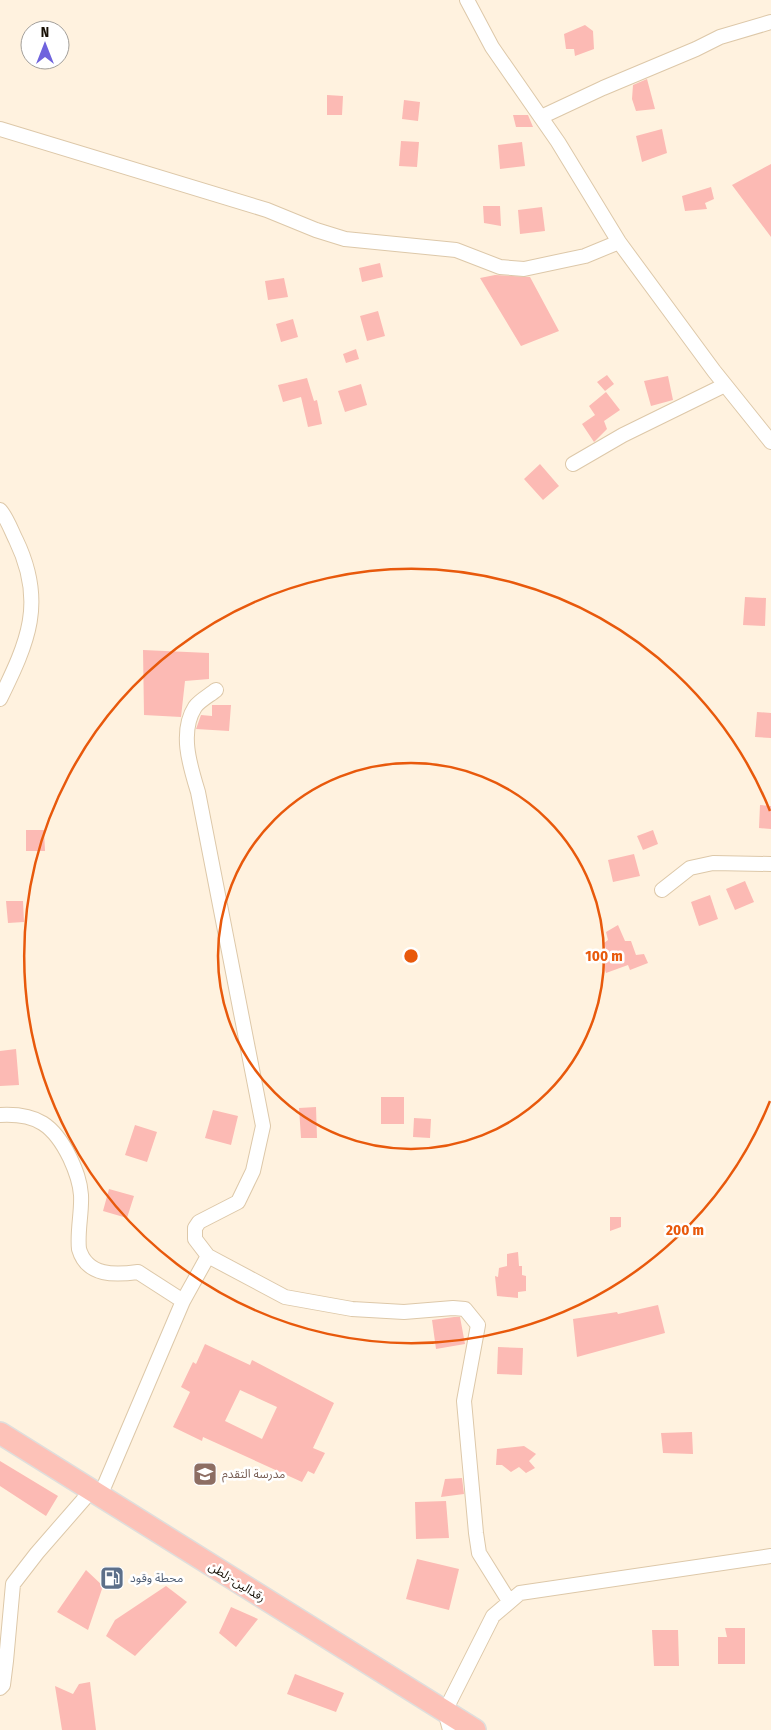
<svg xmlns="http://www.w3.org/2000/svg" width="771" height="1730" font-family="'Fira Sans Condensed','Noto Sans Arabic',sans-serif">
	<rect width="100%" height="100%" fill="#fff2df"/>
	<!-- building -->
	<path fill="#fcbab4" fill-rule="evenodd" d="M585,25L593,31L594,49L575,56L574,49H566L564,34Z
		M647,79L655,109L636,111L632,99L633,85Z
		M327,95L343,96L342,115H327Z
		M404,100L420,102L418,121L402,119Z
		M513,115H528L533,127H516Z
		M662,129L667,153L642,162L636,136Z
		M401,141L419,142L417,167L399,166Z
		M522,142L525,166L500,169L498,145Z
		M771,164V237L732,185Z
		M711,187L714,199L705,203L707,209L685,211L682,196Z
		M483,206H500L501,226L484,223Z
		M542,207L545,231L520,234L518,210Z
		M380,263L383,277L362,282L359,268Z
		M495,275L530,277L559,331L521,346L480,278Z
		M284,278L288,297L268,300L265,281Z
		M378,311L385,336L367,341L360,316Z
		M293,319L298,337L281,342L276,324Z
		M356,349L359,359L346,363L343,354Z
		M607,375L614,384L605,391L597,382Z
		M668,376L673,400L651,406L644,381Z
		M307,378L314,401L317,400L322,424L308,427L301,397L283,402L278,385Z
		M361,384L367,405L345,412L338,391Z
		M606,392L620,410L604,421L607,429L594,442L582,424L595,415L589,406Z
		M540,464L559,486L543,500L524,479Z
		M745,597L766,598L765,626L743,625Z
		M143,650L209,653V679L185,681L181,717L144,715Z
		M212,705H231L229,731L196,729L201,715L212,716Z
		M757,712L771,713V738L755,737Z
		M760,805L771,806V829L759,828Z
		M26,830H44L45,851H26Z
		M653,830L658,844L643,850L637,836Z
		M634,854L640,876L613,882L608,860Z
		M745,881L754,902L735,910L726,889Z
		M710,895L718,919L699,926L691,902Z
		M6,901H23L24,922L8,923Z
		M618,925L625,941H631L636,955L644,954L648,963L630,970L628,965L606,973L600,955L607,953L604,943L608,940L606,932Z
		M16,1049L19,1085L0,1086V1051Z
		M381,1097H404V1124H381Z
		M316,1107L317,1138H301L299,1108Z
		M213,1110L238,1116L231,1145L205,1138Z
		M414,1118L431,1119L430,1138L413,1137Z
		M135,1125L157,1132L147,1162L125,1155Z
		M109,1189L134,1196L127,1218L103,1211Z
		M610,1217H621V1227L610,1231Z
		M518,1252L519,1266H522V1275L526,1276V1291L518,1292V1298L497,1296L495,1276L498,1277L499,1268L507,1266V1254Z
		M658,1305L665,1333L577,1357L573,1319L617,1312L618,1314Z
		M454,1317H460L465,1344L436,1349L432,1320Z
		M205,1344L250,1365L252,1360L334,1403L313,1448L325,1453L314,1474L308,1471L302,1482L203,1437L202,1441L173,1427L190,1392L181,1387L193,1362L196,1364ZM240,1390L277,1407L262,1439L225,1421Z
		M498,1347L523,1348L522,1375L497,1374Z
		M692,1432L693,1454L663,1453L661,1433Z
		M524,1446L536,1454L529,1461L535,1468L526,1473L519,1467L511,1472L502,1465H496L497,1449Z
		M0,1461L58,1496L46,1516L0,1486Z
		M462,1478L464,1494L441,1497L445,1479Z
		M446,1501L449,1538L416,1539L415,1502Z
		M417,1559L459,1569L449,1610L406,1599Z
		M86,1570L103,1586L88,1630L57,1612Z
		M166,1586L187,1602L135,1656L106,1636L115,1620Z
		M231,1607L258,1619L236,1647L219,1633Z
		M725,1628H745V1664H718V1637H727Z
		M652,1630H678L679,1666H654Z
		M295,1674L344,1693L336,1712L287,1694Z
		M90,1682L96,1730H62L55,1686L73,1694L79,1684Z"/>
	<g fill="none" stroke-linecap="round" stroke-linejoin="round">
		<!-- street casing -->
		<g stroke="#ddc8a9" stroke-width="16">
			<path id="street" d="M467,0L492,47L558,142L619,242L714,371L771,442
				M541,117L603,88L696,49L720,37L771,22
				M0,129L267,210L316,230L345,239L456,250L500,267L524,269L585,256L619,242
				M573,464L623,435L725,385
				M0,510C7,518 11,530 16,540C46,602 28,642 0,699
				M216,690C210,695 199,701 195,707C179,732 190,766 198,792L263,1126L253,1171L238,1202L199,1222L195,1228V1239L208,1256L285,1297L352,1309L404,1312L453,1308L465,1309L478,1325L464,1401L476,1533L479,1553L509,1601
				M662,890L690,868L713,863L771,864
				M0,1115C37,1113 54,1125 70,1158C76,1171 80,1181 81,1195C82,1213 77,1231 79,1249C87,1277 116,1275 138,1272L183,1301
				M100,1496L183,1301L208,1256
				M0,1688L3,1685L6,1661L13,1584L37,1553L91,1491
				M450,1730L445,1711L493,1616L520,1593L771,1556"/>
		</g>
		<!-- primary casing -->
		<g stroke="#dfdedc" stroke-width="24">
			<path id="primary" d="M0,1433L475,1730"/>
		</g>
		<!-- street -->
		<use href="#street" stroke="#fff" stroke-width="14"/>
		<!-- primary -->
		<use href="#primary" stroke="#fdc2b8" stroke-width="21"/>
	</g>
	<!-- distance rings -->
	<g fill="none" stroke="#e8590c" stroke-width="2.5">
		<circle cx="411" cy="956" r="193"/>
		<path d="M770 1101A387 387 0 1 1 770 811"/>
	</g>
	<!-- icons -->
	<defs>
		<g id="school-square" transform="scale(1.25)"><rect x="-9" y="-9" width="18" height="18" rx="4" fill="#8d6e63" stroke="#fff"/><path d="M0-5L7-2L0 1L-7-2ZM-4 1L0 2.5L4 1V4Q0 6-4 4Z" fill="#fff"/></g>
		<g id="fuel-square" transform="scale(1.25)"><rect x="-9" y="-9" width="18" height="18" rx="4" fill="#5c6f8a" stroke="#fff"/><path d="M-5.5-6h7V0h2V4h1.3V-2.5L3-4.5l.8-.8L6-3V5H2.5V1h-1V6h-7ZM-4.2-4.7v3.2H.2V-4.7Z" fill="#fff"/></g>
	</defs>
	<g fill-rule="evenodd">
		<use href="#school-square" x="205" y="1474"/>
		<use href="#fuel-square" x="112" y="1578"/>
	</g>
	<g text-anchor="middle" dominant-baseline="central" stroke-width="5" stroke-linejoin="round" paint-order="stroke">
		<!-- education labels -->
		<g font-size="12" fill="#785e54" stroke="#fff" text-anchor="start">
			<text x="222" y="1474">مدرسة التقدم</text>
		</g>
		<!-- service labels -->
		<g font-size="12" fill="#4e5e75" stroke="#fff" text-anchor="start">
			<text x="130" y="1578">محطة وقود</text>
		</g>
		<!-- street labels -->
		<g font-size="12" fill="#181106" stroke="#fff">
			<text transform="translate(237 1582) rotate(32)">رقدالين-زلطن</text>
		</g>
	</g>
	<circle cx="411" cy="956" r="8" fill="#e8590c" stroke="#fff" stroke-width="2.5"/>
	<g font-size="15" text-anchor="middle" font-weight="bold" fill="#e8590c" stroke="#fff" stroke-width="5" stroke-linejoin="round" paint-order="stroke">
		<text x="604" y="961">100 m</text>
		<text x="685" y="1235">200 m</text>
	</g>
	<!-- north arrow -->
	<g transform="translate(45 45)"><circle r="24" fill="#ffffff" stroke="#a3a09b"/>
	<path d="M0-4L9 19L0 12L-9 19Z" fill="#6f63dd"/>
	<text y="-8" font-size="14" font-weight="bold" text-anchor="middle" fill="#181106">N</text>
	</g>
</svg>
